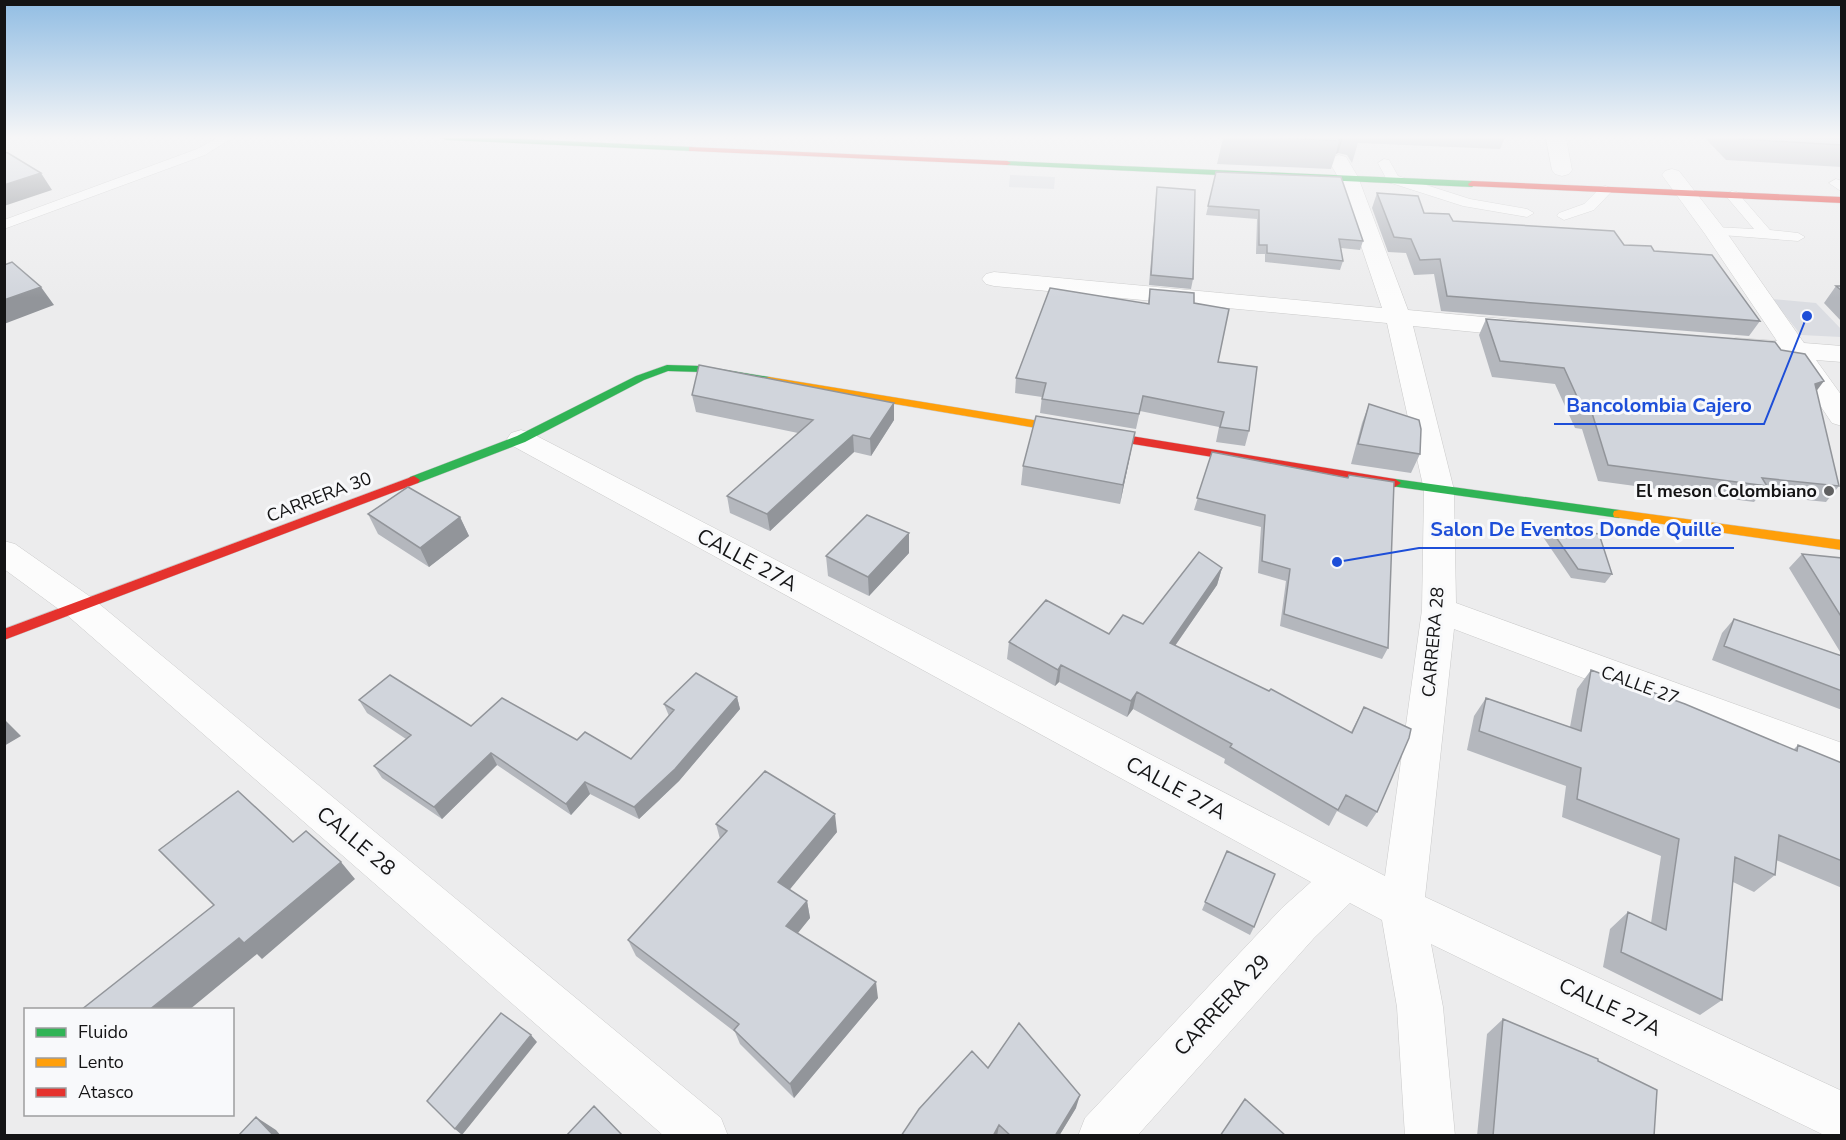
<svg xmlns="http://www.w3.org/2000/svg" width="1846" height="1140" font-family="'Nunito Sans',sans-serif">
	<rect width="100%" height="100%" fill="#ececed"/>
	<!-- built -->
	<path fill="#dbdde2" d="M1010,175L1055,177L1054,189L1009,187Z
		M1772,299L1816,303L1841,329V337L1801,335Z"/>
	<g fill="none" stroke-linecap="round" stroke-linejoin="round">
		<!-- lane casing -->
		<g stroke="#cacaca" stroke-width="1">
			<path id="lane" d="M217,138H232L205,155L4,229V220L197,149Z
				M1384,159L1389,160L1398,176L1470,199L1527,209L1534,213L1527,217L1463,206L1388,182L1378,163Z
				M1836,179L1842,181V192L1829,183Z
				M1606,186L1613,190L1594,210L1564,220L1557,216L1559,213L1584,204L1601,187Z
				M1732,191L1737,192L1770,230L1798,233L1805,237L1798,241L1709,234L1707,231L1714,227L1754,229L1725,195Z"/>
		</g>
		<!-- street casing -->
		<g stroke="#cacaca" stroke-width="1">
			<path id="street" d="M1546,138H1566L1572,170L1569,174L1562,176L1555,174L1552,170Z
				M1339,155L1346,157L1358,177L1408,310L1526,321L1535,324L1539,329L1535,334L1526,337L1413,326L1454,490L1456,603L1842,743V776L1454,629L1425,897L1842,1091V1136L1824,1135L1431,944L1443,1007L1455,1136H1405L1397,1007L1382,920L1350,903L1314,938L1137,1136H1078L1085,1118L1282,908L1311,882L511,445L507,439L511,433L521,430L531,433L1385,876L1422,610L1424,490L1387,323L994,286L986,284L982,279L986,274L994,272L1382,308L1338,177L1329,161L1332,157Z
				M1672,169L1679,171L1722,226L1804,343L1842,346V362L1816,360L1842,396V426L1832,423L1788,358L1727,352L1723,346L1727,340L1736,338L1777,341L1705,234L1662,175L1665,171Z
				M4,541L15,544L92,598L721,1118L728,1136H664L68,616L4,569Z"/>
		</g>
		<!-- fast casing -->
		<g stroke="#cacaca" stroke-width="1">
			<path id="fast" d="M442,138H498L692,147L696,149L692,151L446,140Z
				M1004,161L1472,181L1476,184L1472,187L1007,165L1003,163Z
				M667,365L701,366L769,377L775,380L769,383L701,372L668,371L644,380L525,442L418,483H410L408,480L410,477L517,436L636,376Z
				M1395,479L1619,510L1625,514L1619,518L1391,486L1389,483L1391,480Z"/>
		</g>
		<!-- slow casing -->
		<g stroke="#cacaca" stroke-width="1">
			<path id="slow" d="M769,377L1131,436L1137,440L1131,444L765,382V378Z
				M1619,510L1842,540V550L1614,517L1613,514L1614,511Z"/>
		</g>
		<!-- jam casing -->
		<g stroke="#cacaca" stroke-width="1">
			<path id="jam" d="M689,147L1007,161L1011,163L1007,165L692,151H689Z
				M1472,181L1842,197V203L1469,186L1468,184Z
				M1131,436L1395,479L1401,483L1395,487L1127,443L1125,440L1127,437Z
				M414,476L420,480L418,483L4,640V629Z"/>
		</g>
		<!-- lane -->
		<use href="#lane" fill="#fcfcfc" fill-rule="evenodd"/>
		<!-- street -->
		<use href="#street" fill="#fcfcfc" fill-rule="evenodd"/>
		<!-- fast -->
		<use href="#fast" fill="#30b455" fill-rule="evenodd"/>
		<!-- slow -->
		<use href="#slow" fill="#ff9f0a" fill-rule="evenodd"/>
		<!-- jam -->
		<use href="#jam" fill="#e5322d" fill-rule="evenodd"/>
	</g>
	<!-- wall -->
	<path fill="#b4b7bd" d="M1223,138H1505L1500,149L1358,143L1352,163L1347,155L1338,153L1336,154L1331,169L1217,164Z
		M1705,138H1842V167L1726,160Z
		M1216,172L1363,241L1360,250L1341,248L1343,261L1340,270L1265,262V254H1256L1257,219L1206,215Z
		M1157,187L1193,279L1191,289L1149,285L1156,196Z
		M1377,193L1424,213L1453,221L1624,245L1654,251L1760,321L1749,336L1441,311L1434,274L1414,275L1406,253L1388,252L1372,208Z
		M1836,286H1842V322L1824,303Z
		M1150,289L1194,303L1218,362L1249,431L1245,446L1216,442L1219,427L1140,411L1136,429L1040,413L1042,397L1015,393L1016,378L1148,304Z
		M1486,319L1781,350L1816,392L1839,486L1826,502L1760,495L1754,502L1598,481L1582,429L1575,428L1555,384L1492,377L1479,335Z
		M692,395L894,420L871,456L854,452L770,531L730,513L727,496L798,433L696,412Z
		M1369,404L1420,454L1411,473L1351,464L1362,423Z
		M1131,451L1120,504L1021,485L1023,466Z
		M1212,452L1388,648L1382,659L1280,626L1286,581L1258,573L1261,527L1194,510Z
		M368,514L460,517L469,536L429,567L378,534Z
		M1549,527L1612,574L1605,583L1571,578L1543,537Z
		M909,533V553L869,596L828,576L826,556Z
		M1802,554L1841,558L1842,655L1789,568Z
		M1222,568L1217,585L1175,646L1351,732L1364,707L1377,812L1367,827L1337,811L1329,826L1224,763L1225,759L1133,709L1127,717L1059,682L1055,686L1007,659L1009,642L1109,634L1143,624Z
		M1734,619L1842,656V710L1712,660L1722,633Z
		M1591,670L1793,750L1798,745L1842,763V888L1776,860L1775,875L1754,892L1733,882L1722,1000L1700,1015L1603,967L1610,929L1628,912L1651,923L1661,856L1562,817L1566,786L1467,750L1474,716L1486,698L1570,727L1577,689Z
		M737,697L740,709L679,781L639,819L590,794L571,815L497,765L442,819L382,778L374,766L406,739L367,713L359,700L471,726L577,740L631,759L669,716L664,704Z
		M716,824L837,832L789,889L807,901L810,918L797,933L878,998L794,1098L740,1044L735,1032L636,956L628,940L720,839Z
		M1227,851L1254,927L1250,935L1202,910Z
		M1503,1019L1598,1061L1654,1136H1477L1487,1034Z
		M988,1068L1076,1108L1059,1136H901Z"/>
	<!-- shaded-wall -->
	<path fill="#92959a" d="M1336,138H1343L1338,153L1336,154L1339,141Z
		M41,173L52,190L4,206V185Z
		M41,287L54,305L4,324V300Z
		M1824,381L1812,397L1815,384Z
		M894,403V420L871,456L870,439Z
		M1135,432L1131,451L1120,504L1123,485Z
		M853,435L854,452L770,531L767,514Z
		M460,517L469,536L429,567L420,548Z
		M909,533V553L869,596L868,577Z
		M1222,568L1217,585L1165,660L1170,643Z
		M1061,665L1059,682L1055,686L1058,670Z
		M1137,692L1133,709L1127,717L1131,701Z
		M737,697L740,709L679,781L639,819L634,807Z
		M4,719L21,736L4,746Z
		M491,753L497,765L442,819L434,807Z
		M585,782L590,794L571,815L566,804Z
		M835,814L837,832L782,899L778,882Z
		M341,862L355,879L262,959L257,954L189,1010H149L239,938Z
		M807,901L810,918L790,943L786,926Z
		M876,982L878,998L794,1098L790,1084Z
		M531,1035L537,1042L462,1135L455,1129Z
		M1080,1095L1076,1108L1059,1136H1055Z
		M256,1117L276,1130L281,1136H274Z
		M999,1125L997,1136H993Z"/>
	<!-- building -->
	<path fill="#d1d5dc" stroke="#92959a" stroke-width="1.5" d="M1279,138H1338L1339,141Z
		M1738,138H1842V145L1738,139Z
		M4,152L8,153L41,173L4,185Z
		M1216,172L1341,177L1363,241L1339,239L1343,261L1267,253V245H1259V210L1208,206Z
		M1157,187L1195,190L1193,279L1151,275Z
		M1377,193L1418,196L1424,213L1449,214L1453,221L1614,231L1624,245L1651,246L1654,251L1712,255L1760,321L1447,296L1440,259L1420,260L1411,239L1394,237Z
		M12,262L41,287L4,300V265Z
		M1836,286H1842V291Z
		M1050,288L1149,304L1150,289L1194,293V303L1229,309L1218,362L1257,367L1249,431L1220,427L1224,412L1143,396L1139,414L1042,399L1046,383L1016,378Z
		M1486,319L1775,342L1781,350L1805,354L1824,381L1815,384L1839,486L1762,478L1767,486L1608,465L1592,413L1584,412L1564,368L1500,361Z
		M699,365L894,403L870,439L853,435L767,514L727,496L813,420L692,395Z
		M1369,404L1419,420L1421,429L1420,454L1358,444Z
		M1036,416L1135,432L1123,485L1023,466Z
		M1212,452L1348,478L1349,475L1394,482L1388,648L1284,614L1290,569L1262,561L1265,515L1197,498Z
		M408,487L460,517L420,548L368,514Z
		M867,515L909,533L868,577L826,556Z
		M1549,527L1599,534L1612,574L1578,569Z
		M1199,552L1222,568L1170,643L1269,691L1271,689L1352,733L1364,707L1411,729L1409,738L1377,812L1346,795L1338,810L1230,747L1232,744L1137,692L1131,701L1061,665L1058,670L1009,642L1046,600L1109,634L1123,615L1143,624Z
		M1802,554L1842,558V618Z
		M1734,619L1842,656V691L1724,646Z
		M1591,670L1685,704L1797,751L1798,745L1842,763V861L1779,835L1775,875L1735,857L1722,1000L1621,952L1628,912L1666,930L1679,839L1577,799L1581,768L1479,731L1486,698L1581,731Z
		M696,673L737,697L675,769L634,807L585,782L566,804L491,753L434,807L374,766L411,735L359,700L390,675L471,726L502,698L577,740L585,732L631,759L674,710L664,704Z
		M765,771L835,814L778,882L807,901L786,926L876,982L790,1084L734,1030L739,1024L628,940L727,831L716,824Z
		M238,791L293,842L306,831L341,862L244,943L239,938L149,1010H81L214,905L159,850Z
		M1227,851L1275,874L1254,927L1205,902Z
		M501,1013L531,1035L455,1129L427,1101Z
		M1503,1019L1598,1059V1061L1657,1090L1654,1136H1493Z
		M1019,1023L1080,1095L1055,1136H1011L999,1125L993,1136H901L919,1109L972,1051L988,1068Z
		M1245,1099L1286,1136H1220Z
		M594,1106L623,1136H566Z
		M256,1117L274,1136H238Z"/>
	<!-- sky -->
	<linearGradient id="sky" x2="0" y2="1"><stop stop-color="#91bde3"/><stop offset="0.46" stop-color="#f6f6f7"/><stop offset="1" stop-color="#f6f6f7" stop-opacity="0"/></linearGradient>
	<rect width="1846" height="298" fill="url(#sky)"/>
	<!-- markers -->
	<circle fill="#606061" stroke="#f8f9fb" stroke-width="2" cx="1829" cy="491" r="6"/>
	<g text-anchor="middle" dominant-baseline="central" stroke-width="6" stroke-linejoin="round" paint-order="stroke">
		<!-- poi labels -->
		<g font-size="18" font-weight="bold" fill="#141415" stroke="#f8f9fb" text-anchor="end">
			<text x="1817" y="491">El meson Colombiano</text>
		</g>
		<!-- street labels -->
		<g font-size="18" fill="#141415" stroke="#f8f9fb">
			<text transform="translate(319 497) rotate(-21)">CARRERA 30</text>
			<text transform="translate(1433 642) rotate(-85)">CARRERA 28</text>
			<text transform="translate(1640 685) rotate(20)">CALLE 27</text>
		</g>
		<!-- near-street labels -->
		<g font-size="21" fill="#141415" stroke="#f8f9fb">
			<text transform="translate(747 560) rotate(28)">CALLE 27A</text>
			<text transform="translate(1176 788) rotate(28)">CALLE 27A</text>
			<text transform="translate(356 841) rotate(40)">CALLE 28</text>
			<text transform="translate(1222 1005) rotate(-47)">CARRERA 29</text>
			<text transform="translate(1610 1007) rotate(25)">CALLE 27A</text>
		</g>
	</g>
	<!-- callouts -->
	<path fill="none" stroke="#1d4ed8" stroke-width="2" d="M1807 316L1764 424H1554M1337 562L1419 548H1734"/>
	<g fill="#1d4ed8" stroke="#f8f9fb" stroke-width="2">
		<circle cx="1807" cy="316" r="6"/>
		<circle cx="1337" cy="562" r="6"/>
	</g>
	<g font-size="20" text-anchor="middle" font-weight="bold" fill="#1d4ed8" stroke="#f8f9fb" stroke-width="6" stroke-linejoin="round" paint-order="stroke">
		<text x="1659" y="412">Bancolombia Cajero</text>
		<text x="1576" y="536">Salon De Eventos Donde Quille</text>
	</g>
	<!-- border -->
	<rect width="1846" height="1140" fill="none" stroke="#141415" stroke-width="12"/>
	<!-- legend -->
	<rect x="24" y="1008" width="210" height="108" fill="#f8f9fb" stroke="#9d9d9f" stroke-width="1.5"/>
	<rect x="36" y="1028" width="30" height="9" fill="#30b455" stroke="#9d9d9f" stroke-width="1.5"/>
	<text x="78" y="1038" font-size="18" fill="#141415">Fluido</text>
	<rect x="36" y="1058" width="30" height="9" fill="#ff9f0a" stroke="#9d9d9f" stroke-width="1.5"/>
	<text x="78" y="1068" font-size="18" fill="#141415">Lento</text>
	<rect x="36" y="1088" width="30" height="9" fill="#e5322d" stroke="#9d9d9f" stroke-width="1.5"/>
	<text x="78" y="1098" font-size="18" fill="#141415">Atasco</text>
</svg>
